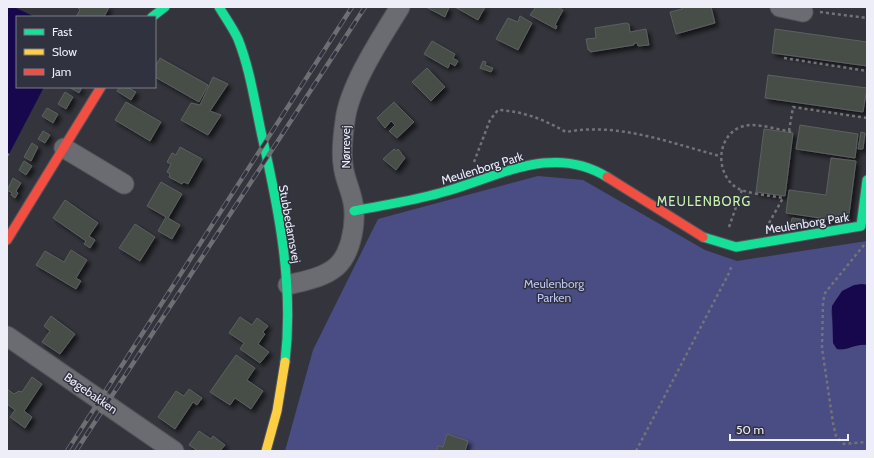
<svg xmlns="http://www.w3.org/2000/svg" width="874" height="458" font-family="Cabin,sans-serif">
	<defs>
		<filter id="shadow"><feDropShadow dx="3.5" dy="3.5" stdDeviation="2" flood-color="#0009"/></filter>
	</defs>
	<rect width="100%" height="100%" fill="#34353c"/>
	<!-- green -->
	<path fill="#4a4d83" d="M538,176L583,180L705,250L737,261L867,241V285C854,282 837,294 832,307C830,314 833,321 834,328C834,336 831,343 837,349C847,351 856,343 867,345V451H285L313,350L378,219Z"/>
	<!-- water -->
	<path fill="#17074c" d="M7,7H14L35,17H17V87H44L7,158Z
		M862,284L867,285V345C856,343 847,351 837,349L833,343L832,306L842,291L854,285Z"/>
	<!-- building -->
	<path fill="#474e47" stroke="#5d5f61" filter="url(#shadow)" d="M77,7H109L104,17H76L80,10Z
		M426,7H449L445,17Z
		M455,7H485L478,20Z
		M536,7H557L563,10L555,25L557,26L556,29L530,15Z
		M681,7H711L715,23L676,34L670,12L682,9Z
		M520,16L532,23L518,50L496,39L508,18L518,22Z
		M626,23L629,24L630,32L646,29L649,45L638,46L637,43H634V45L590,52V50H588L586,39L596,38L595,28Z
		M775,29L867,42V66L772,53Z
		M432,41L455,54L453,58L458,61L455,66L450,63L448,68L424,54Z
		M160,58L208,85L199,102L155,77V67Z
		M483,61L486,62L485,65L493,68L491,72L480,68Z
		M427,68L445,87L431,101L412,82Z
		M768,75L867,88L863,112L765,98Z
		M213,77L228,84L210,111L221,115L208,135L181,120L191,103L200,105Z
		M69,87H82L79,93Z
		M120,87H127L136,92L131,100L117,91Z
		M65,92L73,97L66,109L58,104Z
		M126,102L161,122L150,141L115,120Z
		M394,102L414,122L397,138L389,131L395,125L391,121L385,128L377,118Z
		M47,108L58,114L53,123L42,116Z
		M800,125L858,134L855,158L796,149Z
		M764,129L793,133L785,196L756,192Z
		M43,131L50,135L45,143L38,139Z
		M861,132L865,133L863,149H858Z
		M32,143L38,147L31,161L24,157Z
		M180,147L202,159L188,184L184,182L182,184L169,177L170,174L167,172L171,164L167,162L172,153L176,155Z
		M394,149L397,151L398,149L405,158L396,170L383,159Z
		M831,158L856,161L848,222L786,213L789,190L826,195Z
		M24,161L32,166L26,175L19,170Z
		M13,178L21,183L16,191L18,193L15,198L11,195L12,193L7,190Z
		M161,182L182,194L168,218L180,225L172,239L158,231L166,217L147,206Z
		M65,200L98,223L89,236L95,240L90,248L84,244L86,241L53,218Z
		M792,218L806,220L805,226L791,224Z
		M135,224L155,237L140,261L119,248Z
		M71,250L87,260L76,278L81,281L76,289L36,265L45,251L64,262Z
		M51,316L75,334L60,354L42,342L50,331L44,326Z
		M240,317L252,325L257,318L268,326L263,332L265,334L258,344L269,352L260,363L240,349L244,343L229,333Z
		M236,355L255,368L247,380L263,391L251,409L235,398L230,405L210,392Z
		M32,377L42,384L24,411L32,417L25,428L10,417L15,410L7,404V389L14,394L19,391L22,392Z
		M189,389L202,398L197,405L193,402L175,429L158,417L176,391L184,396Z
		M199,431L211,439L213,436L225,445L220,451H198L189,445Z
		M447,434L468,441L465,451H437L438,446L443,447Z"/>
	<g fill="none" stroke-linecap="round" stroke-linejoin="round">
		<!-- street casing -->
		<g stroke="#53545a" stroke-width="21">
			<path id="street" d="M780,7L803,12
				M64,148L124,184
				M288,285C303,281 323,278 336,267C350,255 355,229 354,211C354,195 344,180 343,164C341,151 343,135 345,121C349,86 381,38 400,7
				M7,336L174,451"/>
		</g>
		<!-- fast casing -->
		<g stroke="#53545a" stroke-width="11">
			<path id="fast" d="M219,7C225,17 233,28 238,39C250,69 255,104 262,136C279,210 294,286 285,362
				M152,17L165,7
				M354,211C383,205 412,201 440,193C495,179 551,142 607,177
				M703,237L736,247L861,226L867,180"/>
		</g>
		<!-- slow casing -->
		<g stroke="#53545a" stroke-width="11">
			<path id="slow" d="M266,451L277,411L285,362"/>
		</g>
		<!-- jam casing -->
		<g stroke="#53545a" stroke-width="11">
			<path id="jam" d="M607,177L703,237
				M7,240L101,87"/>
		</g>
		<!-- path -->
		<path stroke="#727278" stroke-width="2.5" stroke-dasharray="3 3" stroke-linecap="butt" d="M820,12L867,18
			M784,58L867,71
			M789,131L793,107L867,118
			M7,154L9,155
			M474,162L490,120L498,110C523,111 545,120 566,132C618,122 670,143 720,156
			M769,223L783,198C770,195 742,194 733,185C712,166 720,126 751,125C764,125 780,130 793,132
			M729,227L742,190
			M864,245L825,293L823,302L822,348L833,423L836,436L844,444L867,442
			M636,451L729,273L732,265"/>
		<!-- street -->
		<use href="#street" stroke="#6b6c72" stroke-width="19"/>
		<!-- fast -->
		<use href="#fast" stroke="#16e098" stroke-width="9"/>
		<!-- slow -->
		<use href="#slow" stroke="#ffcf43" stroke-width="9"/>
		<!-- jam -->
		<use href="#jam" stroke="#f24e42" stroke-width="9"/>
		<!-- rail casing -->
		<g stroke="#6e6f74" stroke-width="4.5">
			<path id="rail" d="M67,451L352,7
				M76,451L365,7"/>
		</g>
		<!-- rail -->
		<use href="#rail" stroke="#303240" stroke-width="3" stroke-dasharray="9" stroke-linecap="butt"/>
	</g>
	<g text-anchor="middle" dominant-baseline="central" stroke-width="3" stroke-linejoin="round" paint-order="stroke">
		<!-- street labels -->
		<g font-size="12" fill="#edeef8" stroke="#303240">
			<text transform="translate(345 147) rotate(-90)">Nørrevej</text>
			<text transform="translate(482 168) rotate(-17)">Meulenborg Park</text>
			<text transform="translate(807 223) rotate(-9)">Meulenborg Park</text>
			<text transform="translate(290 224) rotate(80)">Stubbedamsvej</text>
			<text transform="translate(91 393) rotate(35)">Bøgebakken</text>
		</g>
		<!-- park labels -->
		<g font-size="12" fill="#bec3ef" stroke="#303240">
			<text x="554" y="283">Meulenborg<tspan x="554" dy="14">Parken</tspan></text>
		</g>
		<!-- neighbourhood labels -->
		<g font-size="13" letter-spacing="1" fill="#c9f2ad" stroke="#303240">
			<text x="704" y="201">MEULENBORG</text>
		</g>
	</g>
	<!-- border -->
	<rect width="874" height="458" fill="none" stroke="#edeef8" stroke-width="16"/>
	<!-- legend -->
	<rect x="16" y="16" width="140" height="72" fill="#303240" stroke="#7c7d8a"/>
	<rect x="24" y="29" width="20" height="6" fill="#16e098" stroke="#7c7d8a"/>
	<text x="52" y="36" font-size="12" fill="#edeef8">Fast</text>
	<rect x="24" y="49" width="20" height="6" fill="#ffcf43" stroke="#7c7d8a"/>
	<text x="52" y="56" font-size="12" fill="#edeef8">Slow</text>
	<rect x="24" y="69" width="20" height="6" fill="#f24e42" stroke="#7c7d8a"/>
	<text x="52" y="76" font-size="12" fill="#edeef8">Jam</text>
	<!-- scale -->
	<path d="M730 434v6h118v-6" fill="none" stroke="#edeef8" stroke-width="2"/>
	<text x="736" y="434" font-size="12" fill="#edeef8" stroke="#303240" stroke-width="3" paint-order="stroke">50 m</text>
</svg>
